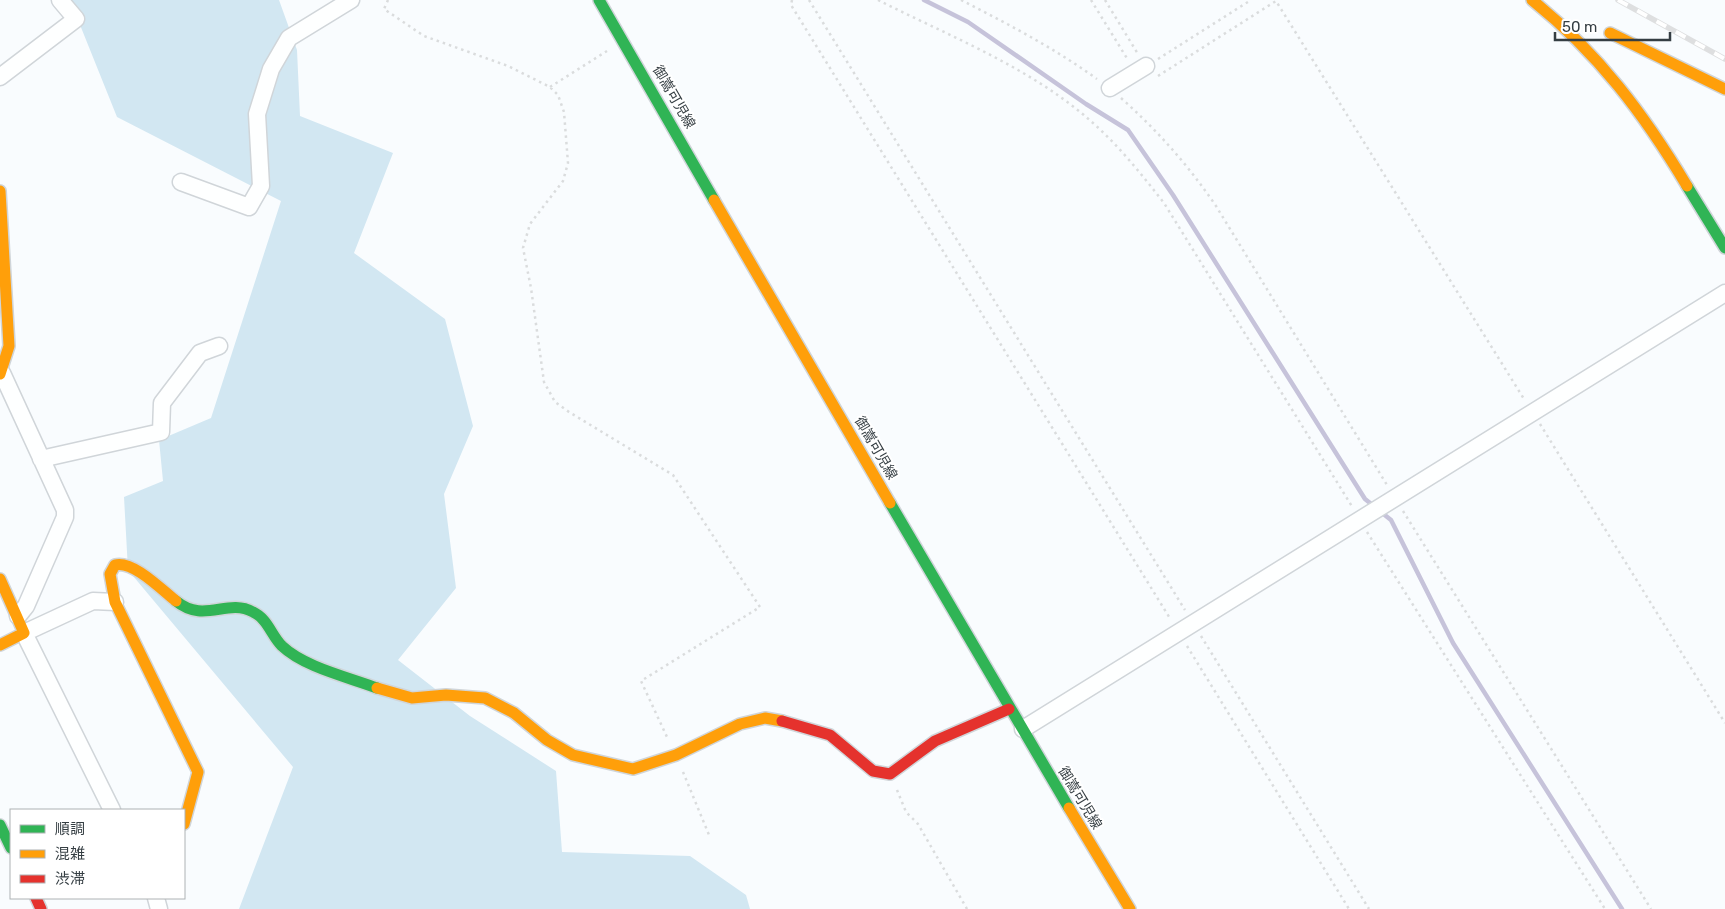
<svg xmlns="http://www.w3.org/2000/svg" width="1725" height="909" font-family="Rubik,'Noto Sans JP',sans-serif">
	<rect width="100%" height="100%" fill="#f9fcfe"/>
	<!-- green -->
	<path fill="#d2e7f2" d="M70,0H279L297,50L300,116L393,153L354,253L445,319L473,426L444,494L456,588L398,660L470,716L556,771L562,852L690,856L746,895L750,909H239L293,767L128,570L124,497L163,481L159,440L211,418L281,201L117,117Z"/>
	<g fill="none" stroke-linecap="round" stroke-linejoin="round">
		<!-- stream -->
		<path stroke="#c6c3da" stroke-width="4.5" d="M924,0L968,22L1086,104L1128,130L1173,195L1365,499L1375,507
			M1381,512L1391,520L1453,643L1622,909"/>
		<!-- street casing -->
		<g stroke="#d0d5d9" stroke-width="19">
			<path id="street" d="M0,77L76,19L60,0
				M1110,88L1146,66
				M181,182L249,207L261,186L257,114L271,69L289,38L351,0
				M2,373L65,510V517L26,606L18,616
				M41,459L161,432L162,403L200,353L219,346
				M1023,729L1725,293
				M112,810L24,633L93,601L115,602
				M156,898L159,909"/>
		</g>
		<!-- fast casing -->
		<g stroke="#d0d5d9" stroke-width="14">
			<path id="fast" d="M599,0L714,200
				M1687,186L1725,248
				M890,503L1069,808
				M176,601C204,624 227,598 253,612C268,619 271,635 282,646C304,667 348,677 377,688
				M0,825L11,848"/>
		</g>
		<!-- slow casing -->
		<g stroke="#d0d5d9" stroke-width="14">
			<path id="slow" d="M1532,0C1598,53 1644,114 1687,186
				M1610,33L1725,89
				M0,191L9,346L0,374
				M714,200L890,503
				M0,579L24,633L0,645
				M176,601C162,590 133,560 115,565L110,574L115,602L198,772L184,824
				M377,688L412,698L446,695L485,698L514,713L547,740L573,755L633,769L676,755L740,724L765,718L782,721
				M1069,808L1130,909"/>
		</g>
		<!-- jam casing -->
		<g stroke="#d0d5d9" stroke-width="14">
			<path id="jam" d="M782,721L830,735L873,771L890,774L935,741L1009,709
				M36,898L41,909"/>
		</g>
		<!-- path -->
		<path stroke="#dadcdd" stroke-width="2.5" stroke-dasharray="2.5 4" stroke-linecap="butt" d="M388,0L384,9L424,36L508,66L550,87L558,95L564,112L568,163L563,181L530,224L523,248L531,288L544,382L555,402L569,412L673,475L760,607L641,681L667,737
			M792,0L791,5L1171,620
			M809,0L1185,610
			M878,0C951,37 1032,68 1093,123C1120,147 1142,175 1164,203L1353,508
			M961,0C1008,24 1054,48 1097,79
			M1091,0L1128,60
			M1105,0L1138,54
			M1158,59L1251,0
			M1158,76L1276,1L1524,399
			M550,87L607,51
			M1121,98C1158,131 1188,165 1216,206L1387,485
			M1540,424L1725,723
			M1403,511L1651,909
			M1367,532L1605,909
			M1201,636L1369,909
			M1187,646L1349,909
			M683,772L709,835
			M897,790L906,812L918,824L967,909"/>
		<!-- street -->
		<use href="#street" stroke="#feffff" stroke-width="16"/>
		<!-- fast -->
		<use href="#fast" stroke="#30b455" stroke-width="11"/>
		<!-- slow -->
		<use href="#slow" stroke="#ff9f0a" stroke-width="11"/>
		<!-- jam -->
		<use href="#jam" stroke="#e5322d" stroke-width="11"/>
		<!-- rail casing -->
		<g stroke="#dedfe0" stroke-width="5.5">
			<path id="rail" d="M1618,0L1725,59"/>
		</g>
		<!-- rail -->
		<use href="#rail" stroke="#fff" stroke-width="4" stroke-dasharray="11" stroke-linecap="butt"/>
	</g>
	<g text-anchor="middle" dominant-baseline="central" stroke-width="4" stroke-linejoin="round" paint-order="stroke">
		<!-- street labels -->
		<g font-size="14" fill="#353e43" stroke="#fff">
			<text transform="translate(674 97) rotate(60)">御嵩可児線</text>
			<text transform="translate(876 448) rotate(60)">御嵩可児線</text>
			<text transform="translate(1080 798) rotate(59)">御嵩可児線</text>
		</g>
	</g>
	<!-- legend -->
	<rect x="10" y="809" width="175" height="90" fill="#ffffff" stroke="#aeb2b4"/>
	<rect x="20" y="825" width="25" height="8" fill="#30b455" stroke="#aeb2b4"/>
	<text x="55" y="834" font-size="15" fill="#353e43">順調</text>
	<rect x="20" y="850" width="25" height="8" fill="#ff9f0a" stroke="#aeb2b4"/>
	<text x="55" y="859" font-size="15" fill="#353e43">混雑</text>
	<rect x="20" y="875" width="25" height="8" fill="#e5322d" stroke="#aeb2b4"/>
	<text x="55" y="884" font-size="15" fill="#353e43">渋滞</text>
	<!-- scale -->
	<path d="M1555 32v8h115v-8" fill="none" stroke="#353e43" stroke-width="2.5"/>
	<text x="1562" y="32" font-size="15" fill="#353e43" stroke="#ffffff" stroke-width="4" paint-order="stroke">50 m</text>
</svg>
